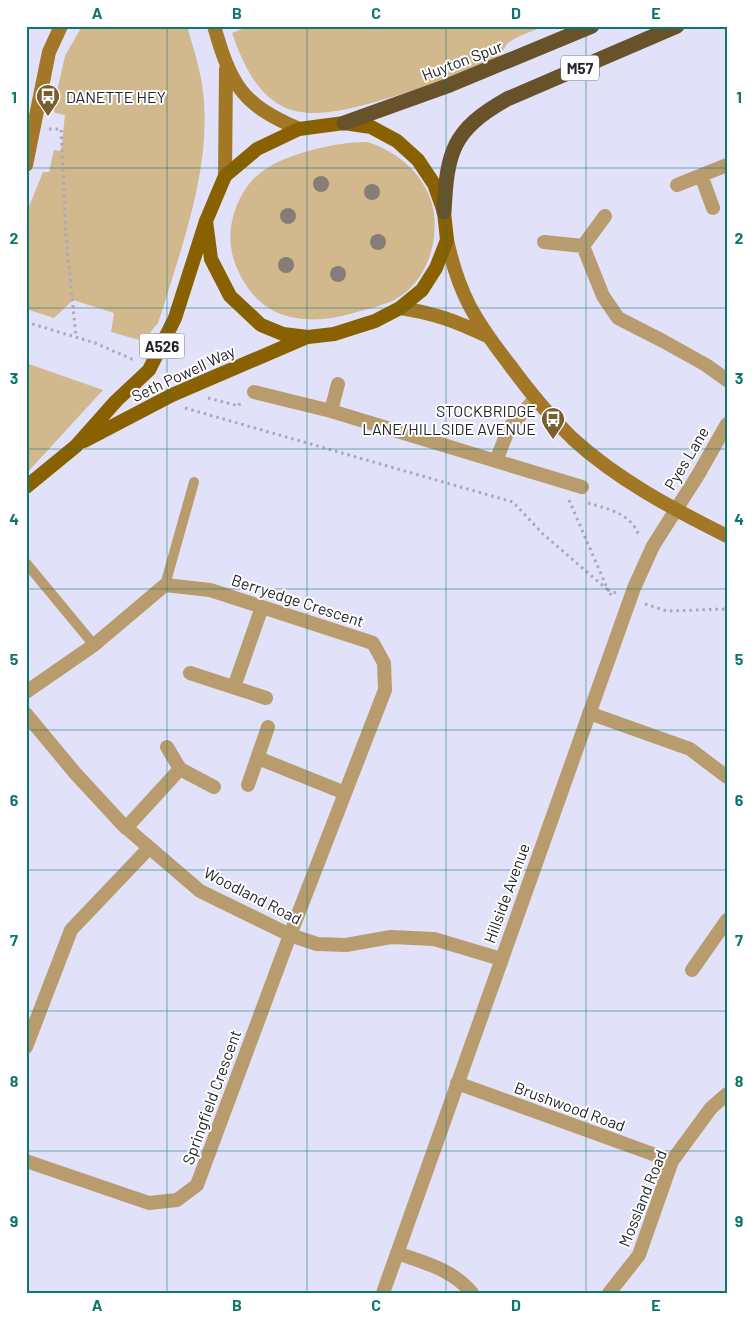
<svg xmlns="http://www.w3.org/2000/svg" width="753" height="1319" font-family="Barlow,sans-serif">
	<rect width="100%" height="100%" fill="#e1e1fa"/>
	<!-- green -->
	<path fill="#d2b88d" d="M82,26H187C193,48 201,70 203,92C212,164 183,243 162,311L158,323L143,341L111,332L114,313L73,300L54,318L26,309V214L43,172H49L54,150L61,151L65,115L55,113L53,109L65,56Z
		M250,26H545C534,31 515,36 507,44C503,49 502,55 495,59C463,74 427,86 392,97C308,122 265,129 232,33Z
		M368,142C396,152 417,168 429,195C444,232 429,285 390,302C379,306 368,309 357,312C318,324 274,325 248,288C233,266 226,243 233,217C245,174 272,161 312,150C331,145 348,142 368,142Z
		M26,363L103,390L26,474Z"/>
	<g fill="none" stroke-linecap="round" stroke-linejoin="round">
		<!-- path -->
		<path stroke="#a8a8bc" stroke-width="3" stroke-dasharray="2.5 4" stroke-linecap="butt" d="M49,129H61L66,236L76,337
			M26,322L95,343L134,360
			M208,398L239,406L240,402
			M185,408L513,502L543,534L608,590L612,597
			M569,500L608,590L616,593
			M588,503C608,509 631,513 639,536
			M645,604L667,611L726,609L727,607"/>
		<!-- service -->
		<path stroke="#b99c6d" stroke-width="10" d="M26,563L94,645
			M165,585L194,482"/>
		<!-- minor -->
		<path stroke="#b99c6d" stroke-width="14" d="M701,175L713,208
			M677,185L727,165
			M544,242L583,246L605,216
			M583,246L603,296L618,318L663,341L706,365L727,380
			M254,392L331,411L582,487
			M331,411L338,384
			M496,461L509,428L535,399
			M190,673L266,698
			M234,687L262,607
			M26,692L94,645L165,585L210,590L373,643L384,663L385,690L290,935L197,1185L177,1200L149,1203L26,1161
			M589,713L690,749L727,777
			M26,714L75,773L123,825L200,891L290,935L317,944L346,945L391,937L434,939L501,959
			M167,747L180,769L214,787
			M258,758L345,793
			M248,785L268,727
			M126,828L180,769
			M692,970L727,920
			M26,1047L71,930L149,848
			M457,1083L672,1161
			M397,1253C425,1263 452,1269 472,1293
			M383,1293L634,588L653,546L698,475L727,424
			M609,1293L639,1255L672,1161L711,1108L727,1094"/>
		<!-- secondary -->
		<path stroke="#a27827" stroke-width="14" d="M214,26C231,85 241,104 299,129
			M26,165L49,52L61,26
			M225,176L226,69
			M447,240C459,295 475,320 509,364C528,390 549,416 573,439C618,480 673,509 727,536
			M400,308C434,313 456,321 487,336"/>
		<!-- primary -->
		<path stroke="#8a6100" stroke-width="14" d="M84,441L172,395L307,337
			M26,487L76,446L116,401L149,370L175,318L206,221L225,176L257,149L299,129L344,123L371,127L397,141L418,160L434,184L444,212L447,240L436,268L422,290L400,308L375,321L334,334L308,337L283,334L261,325L230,296L211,259L206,221"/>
		<!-- motorway -->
		<path stroke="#68522a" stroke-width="15" d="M344,123L447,86L592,26
			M444,212C447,152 452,130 507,99L677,26"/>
	</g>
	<!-- trees -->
	<g fill="#877d78">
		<circle cx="321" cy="184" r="8"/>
		<circle cx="372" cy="192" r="8"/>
		<circle cx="288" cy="216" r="8"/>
		<circle cx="378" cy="242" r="8"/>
		<circle cx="286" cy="265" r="8"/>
		<circle cx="338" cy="274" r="8"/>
	</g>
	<!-- grid -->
	<path fill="none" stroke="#0f766e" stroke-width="1" stroke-opacity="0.55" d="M167,26V1293M307,26V1293M446,26V1293M586,26V1293M26,168H727M26,308H727M26,449H727M26,589H727M26,730H727M26,870H727M26,1011H727M26,1151H727"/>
	<!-- icons -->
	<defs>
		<g id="bus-pin" transform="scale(1.25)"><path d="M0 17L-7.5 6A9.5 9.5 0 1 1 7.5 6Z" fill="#795e30" stroke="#fff"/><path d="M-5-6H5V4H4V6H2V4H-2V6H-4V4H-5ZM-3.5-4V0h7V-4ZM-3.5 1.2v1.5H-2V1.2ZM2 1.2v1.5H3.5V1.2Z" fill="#fff"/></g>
	</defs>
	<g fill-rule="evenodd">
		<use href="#bus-pin" x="48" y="96"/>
		<use href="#bus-pin" x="553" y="419"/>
	</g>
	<g text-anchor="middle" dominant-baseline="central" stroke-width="4" stroke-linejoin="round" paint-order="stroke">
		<!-- shield labels -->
		<g fill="#fff" stroke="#66666c" stroke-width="1">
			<rect x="561" y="55.5" width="38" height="25" rx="4"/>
			<rect x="139.5" y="333.5" width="45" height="25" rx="4"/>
		</g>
		<g font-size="15" font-weight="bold" fill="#24242d">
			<text x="580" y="68">M57</text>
			<text x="162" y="346">A526</text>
		</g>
		<!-- street labels -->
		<g font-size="16" fill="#24242d" stroke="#fff">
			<text transform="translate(462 60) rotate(-21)">Huyton Spur</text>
			<text transform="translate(183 373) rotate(-25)">Seth Powell Way</text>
			<text transform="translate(686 458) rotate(-59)">Pyes Lane</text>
			<text transform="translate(298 600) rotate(18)">Berryedge Crescent</text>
			<text transform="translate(506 893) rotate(-70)">Hillside Avenue</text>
			<text transform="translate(253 895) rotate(27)">Woodland Road</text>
			<text transform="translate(211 1097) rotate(-70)">Springfield Crescent</text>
			<text transform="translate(570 1106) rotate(20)">Brushwood Road</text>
			<text transform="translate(642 1198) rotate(-68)">Mossland Road</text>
		</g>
		<!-- poi labels -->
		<g font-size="16" fill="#24242d" stroke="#fff" text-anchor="start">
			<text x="66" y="96">DANETTE HEY</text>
			<text x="536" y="410" text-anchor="end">STOCKBRIDGE<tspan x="536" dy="18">LANE/HILLSIDE AVENUE</tspan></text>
		</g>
	</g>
	<!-- border -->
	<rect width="753" height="1319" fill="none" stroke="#ffffff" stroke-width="55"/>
	<rect x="28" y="28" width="698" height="1264" fill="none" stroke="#0f766e" stroke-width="2"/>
	<g font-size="16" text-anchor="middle" font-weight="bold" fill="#0f766e">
		<text x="97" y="19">A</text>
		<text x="237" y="19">B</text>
		<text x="376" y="19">C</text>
		<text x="516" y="19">D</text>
		<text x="656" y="19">E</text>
		<text x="14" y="103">1</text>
		<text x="739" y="103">1</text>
		<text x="14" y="244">2</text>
		<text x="739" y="244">2</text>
		<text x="14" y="384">3</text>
		<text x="739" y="384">3</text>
		<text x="14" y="525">4</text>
		<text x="739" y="525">4</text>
		<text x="14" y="665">5</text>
		<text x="739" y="665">5</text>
		<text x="14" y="806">6</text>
		<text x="739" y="806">6</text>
		<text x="14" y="946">7</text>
		<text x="739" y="946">7</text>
		<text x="14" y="1087">8</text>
		<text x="739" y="1087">8</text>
		<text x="14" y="1227">9</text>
		<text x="739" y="1227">9</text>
		<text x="97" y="1311">A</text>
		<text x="237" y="1311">B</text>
		<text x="376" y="1311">C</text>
		<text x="516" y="1311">D</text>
		<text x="656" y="1311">E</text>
	</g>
</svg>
